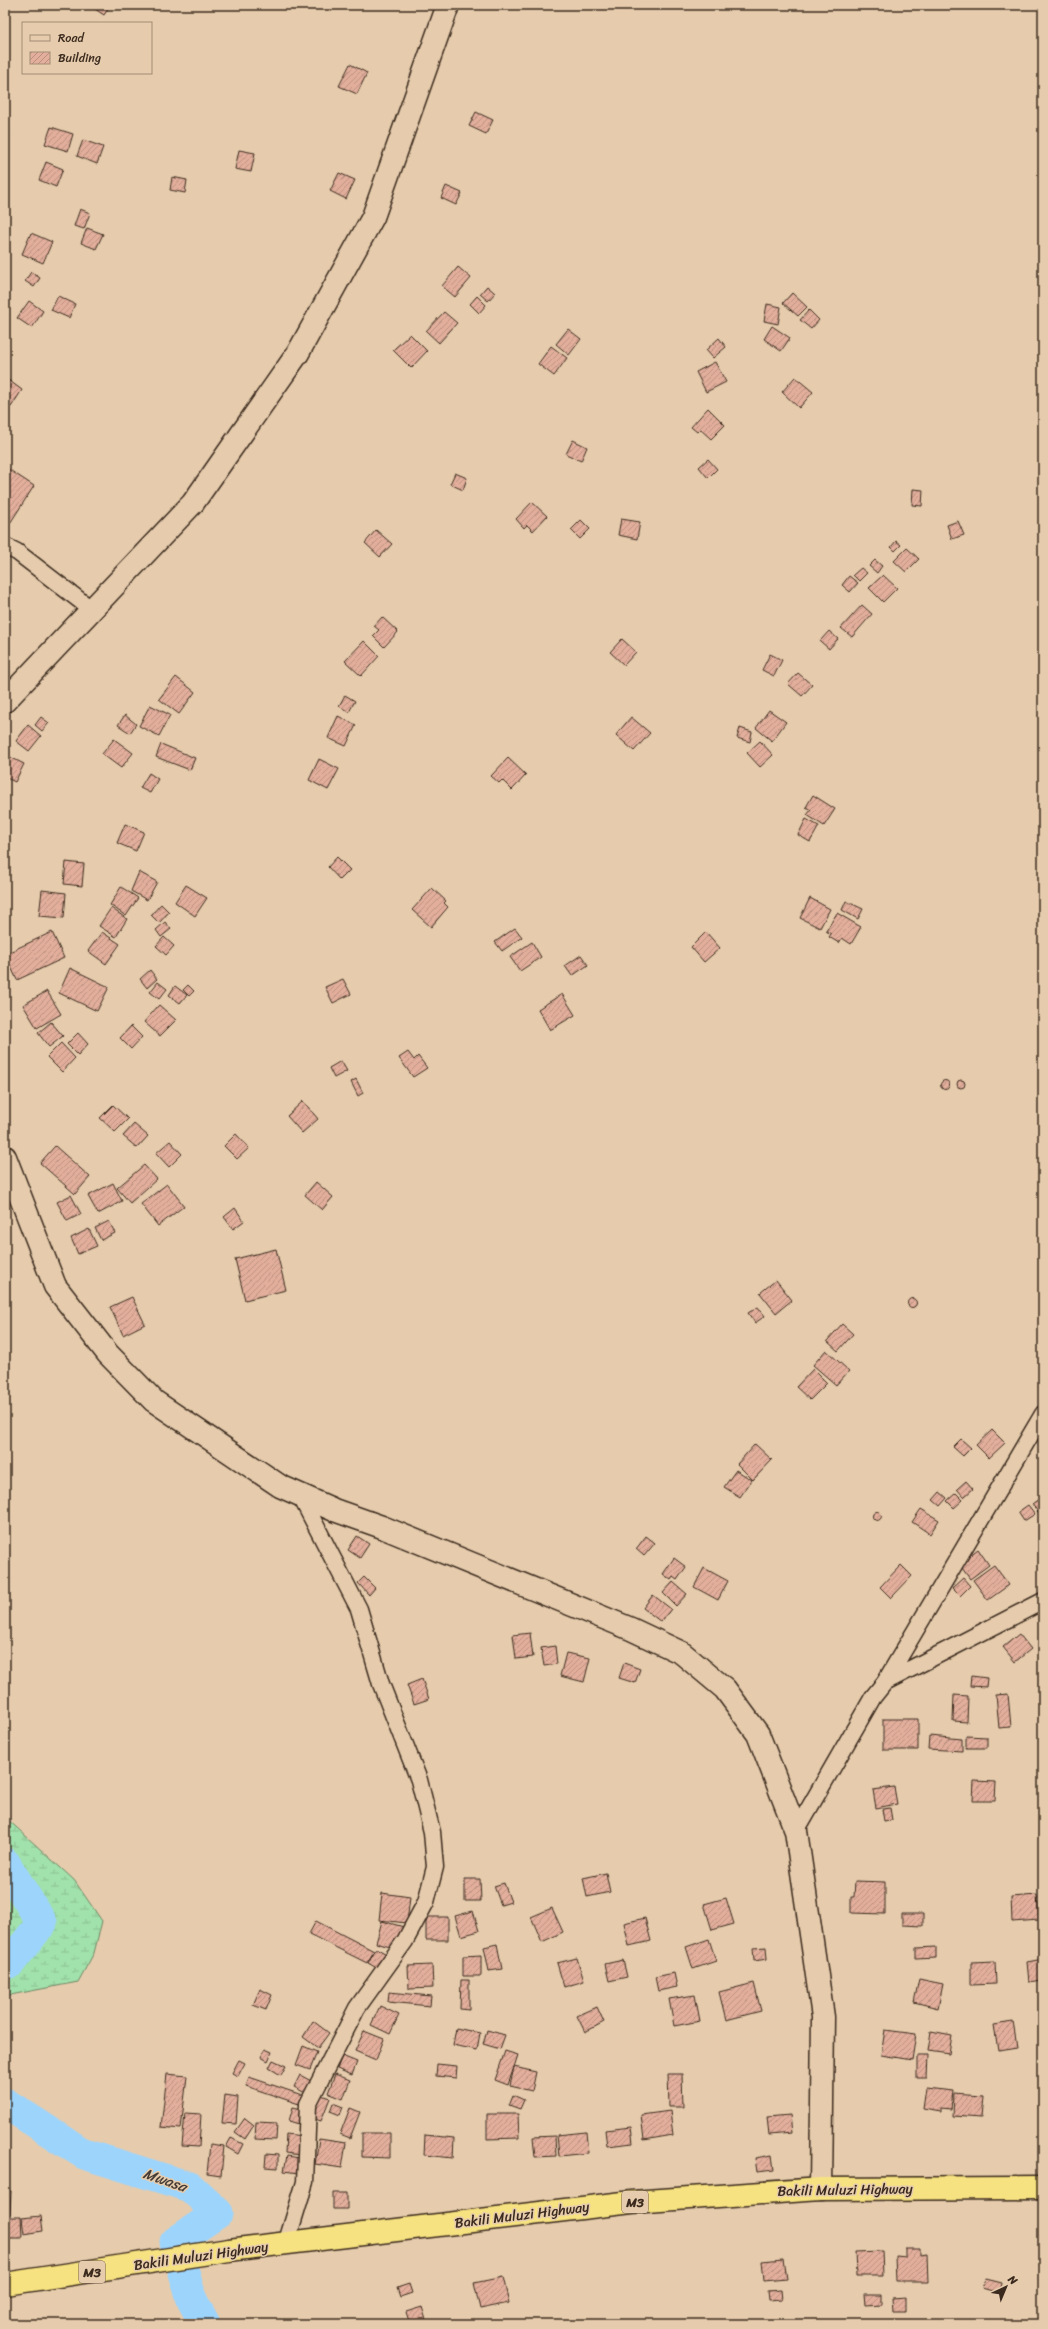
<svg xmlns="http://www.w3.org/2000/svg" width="1048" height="2329" font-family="Sriracha,sans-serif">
	<defs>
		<pattern id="wetland-marsh" width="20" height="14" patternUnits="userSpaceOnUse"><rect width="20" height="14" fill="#a1e1ab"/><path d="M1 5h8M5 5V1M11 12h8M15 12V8" fill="none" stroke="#8cc193"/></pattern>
		<pattern id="building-hatch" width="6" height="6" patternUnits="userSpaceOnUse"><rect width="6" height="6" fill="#e3af9c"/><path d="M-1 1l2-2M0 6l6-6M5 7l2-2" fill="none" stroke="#b98f7f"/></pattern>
	</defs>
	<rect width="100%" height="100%" fill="#e6ccad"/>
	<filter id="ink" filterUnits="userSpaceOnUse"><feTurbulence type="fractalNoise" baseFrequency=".025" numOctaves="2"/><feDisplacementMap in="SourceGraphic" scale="8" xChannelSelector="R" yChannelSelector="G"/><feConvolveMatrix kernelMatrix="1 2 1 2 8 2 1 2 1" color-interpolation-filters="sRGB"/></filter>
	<g filter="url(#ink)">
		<!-- wetland -->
		<path fill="url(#wetland-marsh)" stroke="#6e8664" d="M5,1817L74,1880L102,1921L94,1953L78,1982L5,1996Z"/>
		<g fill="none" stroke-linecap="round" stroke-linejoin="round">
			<!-- river -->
			<path stroke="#9dd4fc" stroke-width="31" d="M5,1863L42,1923L10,1963L5,1964
				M5,2103L84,2154L190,2187L218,2213L175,2242L192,2300L205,2324"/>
		</g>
		<!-- building -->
		<path fill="url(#building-hatch)" stroke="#3b2a1e" d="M89,5H110L104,15Z
			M350,64L367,73L357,94L339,86Z
			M476,112L493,120L486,134L469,126Z
			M51,127L73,134L68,151L45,144Z
			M5,132L10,135L5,144Z
			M83,140L103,147L97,164L77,156Z
			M239,150L255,153L251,172L235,169Z
			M46,162L63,169L56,187L39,180Z
			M339,173L355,180L346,199L330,191Z
			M172,177L187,180L185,193L170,190Z
			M446,186L462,193L456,205L441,198Z
			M80,209L90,213L84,229L74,226Z
			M87,228L103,234L96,249L81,243Z
			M31,233L52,242L43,263L22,254Z
			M458,267L471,278L455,297L442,286Z
			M31,272L40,278L34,287L25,281Z
			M487,286L495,293L488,301L480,294Z
			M792,293L807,307L798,316L783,303Z
			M58,296L75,304L69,318L51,310Z
			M477,296L486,305L479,313L470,304Z
			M29,301L43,311L32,328L17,318Z
			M767,304L781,307L778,324L764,321Z
			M809,310L819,320L811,329L800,320Z
			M444,312L457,323L439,343L426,331Z
			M772,326L790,338L781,351L764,339Z
			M568,329L581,339L569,355L556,344Z
			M410,334L427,351L411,368L393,350Z
			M719,338L726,347L713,358L706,350Z
			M551,346L567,358L554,376L538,364Z
			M715,362L726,382L706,392L696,372Z
			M795,377L813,392L799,408L782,392Z
			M7,379L22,390L11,407L5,403Z
			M708,408L725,425L711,439L700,429L697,432L691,427Z
			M573,440L587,447L581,461L566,454Z
			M708,459L717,469L708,478L699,467Z
			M5,467L34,486L5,531Z
			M455,473L467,478L463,490L450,484Z
			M913,489L923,490L922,506L912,505Z
			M532,502L547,516L533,531L527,525L524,528L516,519Z
			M621,519L640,522L637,539L618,535Z
			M581,520L590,529L580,539L571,530Z
			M958,521L964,535L952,539L947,525Z
			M376,530L392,544L380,557L365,543Z
			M896,541L901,545L895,551L891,547Z
			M907,548L919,559L906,572L894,561Z
			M875,560L882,566L877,573L869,566Z
			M861,568L867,573L859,581L853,575Z
			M883,575L897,588L883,602L869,588Z
			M849,576L858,583L850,592L842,585Z
			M862,605L872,614L852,637L841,628Z
			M382,617L398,632L384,647L373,636L379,630L374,626Z
			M829,631L838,639L829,649L820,641Z
			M622,639L636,652L624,665L610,652Z
			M364,641L379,656L361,676L345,661Z
			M770,654L782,660L774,676L762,670Z
			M798,673L812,685L802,696L788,684Z
			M176,677L195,692L179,714L159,699Z
			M345,695L355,701L349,712L339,706Z
			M150,705L170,715L159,736L139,726Z
			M769,710L786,722L772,741L756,728Z
			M125,715L136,724L130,733L118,725Z
			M338,716L356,725L346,746L328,738Z
			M41,717L49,723L42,731L35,725Z
			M631,717L650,733L634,751L616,735Z
			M28,725L41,736L29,751L16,741Z
			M740,728L752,732L750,742L737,738Z
			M114,739L133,753L121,768L102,754Z
			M760,741L773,755L760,767L747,753Z
			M161,744L195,758L190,770L156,757Z
			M10,757L24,764L15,782L5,777V766Z
			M508,758L526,775L512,790L502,780L499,783L491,776Z
			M319,759L339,769L328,790L309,780Z
			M149,773L158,779L150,793L140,788Z
			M813,795L835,809L824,826L807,815L811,810L806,807Z
			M806,819L819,826L810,842L798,835Z
			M125,824L144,832L136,851L117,843Z
			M337,857L350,870L340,880L328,867Z
			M66,862L84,864L82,886L64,884Z
			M139,872L157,882L147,900L131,891Z
			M186,885L207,898L195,916L175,902Z
			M121,887L138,898L126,916L110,905Z
			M432,888L446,901L444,903L448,907L431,927L412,910Z
			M42,890L66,893L64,918L39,916Z
			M810,898L830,909L820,928L800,918Z
			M846,901L863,909L858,919L842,910Z
			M161,904L169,912L159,923L151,915Z
			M111,908L127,919L116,937L99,926Z
			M837,913L861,927L851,944L842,938L839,943L829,937L831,934L826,931Z
			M165,922L171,929L161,937L156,930Z
			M515,928L522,937L502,951L495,942Z
			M52,932L64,958L17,980L5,954Z
			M102,932L120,944L106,964L88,951Z
			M706,932L720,948L704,962L691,947Z
			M164,937L174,946L166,955L156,946Z
			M532,942L541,957L520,971L510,957Z
			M581,955L588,965L572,976L565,966Z
			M70,968L109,987L97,1011L59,993Z
			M150,970L157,979L147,988L140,979Z
			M343,979L351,994L333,1003L325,987Z
			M158,982L167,989L159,999L150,992Z
			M188,985L194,991L189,996L183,990Z
			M175,986L187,995L180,1003L169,995Z
			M47,991L61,1014L37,1028L23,1005Z
			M562,994L575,1015L550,1030L538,1009Z
			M159,1005L176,1020L160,1036L144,1022Z
			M51,1022L63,1036L49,1047L38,1033Z
			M131,1026L142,1037L131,1049L120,1038Z
			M78,1033L88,1044L78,1055L67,1044Z
			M61,1043L75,1058L62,1072L47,1057Z
			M408,1052L414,1060L418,1056L427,1068L413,1077L399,1058Z
			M341,1061L347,1071L334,1078L329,1068Z
			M356,1079L363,1093L358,1096L351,1082Z
			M957 1084a4 4 0 1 1 8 0a4 4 0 1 1-8 0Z
			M940.5 1085a4.5 4.5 0 1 1 9 0a4.5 4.5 0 1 1-9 0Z
			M303,1101L318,1119L302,1133L287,1116Z
			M113,1105L128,1119L115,1132L100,1118Z
			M134,1124L148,1136L137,1148L123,1136Z
			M236,1134L249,1148L237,1159L224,1146Z
			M170,1141L182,1154L169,1167L156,1153Z
			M55,1146L90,1177L75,1194L40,1163Z
			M144,1165L157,1179L130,1203L117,1188Z
			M316,1182L333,1197L322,1210L305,1195Z
			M113,1183L122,1201L98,1214L88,1196Z
			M167,1184L184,1206L158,1226L141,1204Z
			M71,1195L81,1214L67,1221L57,1202Z
			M235,1208L244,1221L233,1229L224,1217Z
			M109,1221L115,1233L101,1240L95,1228Z
			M89,1229L97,1246L78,1254L71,1238Z
			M276,1249L286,1290L245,1300L235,1259Z
			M776,1280L792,1300L776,1313L760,1293Z
			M132,1297L145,1324L123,1335L110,1307Z
			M907.5 1303a4.5 4.5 0 1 1 9 0a4.5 4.5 0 1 1-9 0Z
			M758,1307L765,1316L755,1323L748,1313Z
			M842,1324L853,1334L838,1351L827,1341Z
			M826,1350L849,1371L836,1385L813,1365Z
			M813,1369L827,1383L810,1400L796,1387Z
			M992,1430L1005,1443L989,1458L976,1445Z
			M961,1439L971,1448L963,1456L953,1447Z
			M755,1444L772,1460L753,1480L737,1464Z
			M736,1470L752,1480L740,1497L724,1487Z
			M966,1481L973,1489L964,1497L957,1489Z
			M940,1492L947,1498L940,1506L933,1500Z
			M956,1493L963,1500L954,1508L947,1501Z
			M1043,1496V1514L1041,1516L1032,1504Z
			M1028,1505L1035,1514L1024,1521L1018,1512Z
			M921,1509L939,1520L930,1534L912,1522Z
			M872.5 1516a4.5 4.5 0 1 1 9 0a4.5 4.5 0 1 1-9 0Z
			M357,1536L369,1544L360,1558L348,1550Z
			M646,1536L655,1543L644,1556L636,1549Z
			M978,1549L989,1565L970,1579L959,1564Z
			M674,1558L686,1567L677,1580L673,1577L671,1580L663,1574Z
			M901,1565L912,1576L891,1598L880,1587Z
			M994,1565L1009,1585L988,1600L973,1580Z
			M704,1568L728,1581L718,1600L694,1587Z
			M364,1577L375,1588L369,1595L358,1583Z
			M963,1578L970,1586L960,1596L952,1588Z
			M673,1582L687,1594L676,1606L663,1593Z
			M653,1595L671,1609L661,1622L643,1608Z
			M530,1633L533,1657L516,1659L513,1635Z
			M1019,1634L1031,1649L1015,1662L1003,1647Z
			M555,1646L557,1664L544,1666L541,1648Z
			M566,1653L590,1658L584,1682L560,1676Z
			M624,1663L640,1669L635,1683L619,1678Z
			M971,1676L987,1678L986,1687L970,1686Z
			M422,1679L429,1699L414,1704L407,1685Z
			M1008,1694L1011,1727L999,1728L996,1695Z
			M954,1695L968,1696L967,1722L953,1721Z
			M883,1719H918V1750H883Z
			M929,1736L962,1739V1751L928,1749Z
			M966,1736L987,1737V1748H966Z
			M974,1781L996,1782L995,1801H973Z
			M894,1787L897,1804L876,1808L873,1790Z
			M890,1808L892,1820L884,1821L882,1809Z
			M606,1873L610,1892L587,1897L583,1878Z
			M465,1879H480L481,1901H465Z
			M855,1881L885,1882V1914L851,1913V1897H854Z
			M504,1883L511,1902L501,1905L494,1886Z
			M382,1893L410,1897L407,1923L379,1920Z
			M1037,1895L1039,1920L1012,1922L1011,1897Z
			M726,1898L734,1924L712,1930L704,1904Z
			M552,1908L563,1932L542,1942L531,1917Z
			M473,1911L479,1931L461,1936L455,1916Z
			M902,1914H923V1926L902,1925Z
			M426,1917H448V1940H426Z
			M645,1918L651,1941L629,1946L624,1923Z
			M316,1921L374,1951L367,1963L309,1934Z
			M382,1921L404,1927L397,1949L376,1943Z
			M709,1939L716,1961L693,1969L686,1947Z
			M497,1944L502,1969L489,1971L484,1947Z
			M766,1947L767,1959L754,1961L753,1948Z
			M936,1947V1958L916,1959V1948Z
			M376,1948L390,1956L382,1971L368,1963Z
			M481,1955V1976H463V1956Z
			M577,1958L584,1981L564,1987L557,1963Z
			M1043,1959V1980L1029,1982L1027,1962Z
			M623,1960L627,1977L609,1981L605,1964Z
			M995,1962L996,1984L971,1985V1963Z
			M432,1965L433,1988L409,1989L408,1966Z
			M674,1973L677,1987L658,1991L655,1977Z
			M919,1979L943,1984L938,2008L914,2002Z
			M461,1980H469V2010L460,2009Z
			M754,1983L761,2011L726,2020L719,1992Z
			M260,1989L272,1995L266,2010L253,2005Z
			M389,1992L431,1996L430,2006L388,2002Z
			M695,1995L700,2021L674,2026L669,1999Z
			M380,2006L399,2015L390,2034L371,2025Z
			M597,2007L604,2022L585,2032L577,2016Z
			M313,2021L329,2033L318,2048L303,2037Z
			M1013,2022L1017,2047L998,2050L994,2025Z
			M456,2028L480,2033L477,2050L453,2045Z
			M487,2030L505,2035L500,2049L483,2044Z
			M885,2030L916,2034L912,2060L881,2055Z
			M364,2031L384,2039L376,2060L355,2051Z
			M931,2031L952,2035L949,2054L928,2051Z
			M303,2046L317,2052L310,2070L296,2065Z
			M265,2049L272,2052L268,2061L261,2057Z
			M505,2051L518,2055L508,2085L495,2080Z
			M342,2056L357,2062L352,2075L337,2069Z
			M917,2056H928L927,2078H917Z
			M239,2060L245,2063L238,2076L232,2073Z
			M273,2060L286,2066L281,2075L269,2068Z
			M437,2064L457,2066L456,2078L436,2076Z
			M514,2067L536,2072L532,2091L510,2086Z
			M167,2074L187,2076L181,2129L161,2127Z
			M335,2074L350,2080L343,2099L328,2093Z
			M668,2074H682L683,2107H669Z
			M300,2075L313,2082L307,2094L294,2087Z
			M249,2077L302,2095L299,2104L246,2086Z
			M926,2088L953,2091L951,2109L941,2108V2112L923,2109Z
			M954,2094L983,2096L981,2118L953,2116Z
			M225,2095L238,2097L236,2124L222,2123Z
			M321,2095L330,2098L321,2121L312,2118Z
			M513,2095L524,2100L520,2109L509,2105Z
			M333,2103L343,2107L340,2115L330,2111Z
			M293,2107L306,2110L302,2125L289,2121Z
			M350,2108L360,2112L350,2138L340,2134Z
			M670,2111L673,2135L644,2140L641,2115Z
			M185,2113L201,2114L199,2147L182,2146Z
			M487,2114H518L519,2138L487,2139Z
			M790,2115L792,2133L769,2135L767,2117Z
			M245,2118L254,2125L245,2139L235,2132Z
			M256,2122L277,2123L276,2140L255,2139Z
			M631,2127L633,2143L607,2146L605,2130Z
			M586,2132L588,2153L559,2156L557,2135Z
			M362,2133H390V2158L362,2157Z
			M286,2134L302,2136L300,2155L285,2153Z
			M425,2135L454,2138L453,2158L424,2155Z
			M555,2136L556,2156L535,2157L533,2137Z
			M231,2138L243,2144L238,2154L226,2147Z
			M319,2139L346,2143L342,2168L315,2164Z
			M210,2144L224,2146L221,2176L207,2174Z
			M266,2154L278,2155V2168L265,2167Z
			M772,2155L774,2170L757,2172L755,2158Z
			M287,2156L300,2158L298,2173L284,2171Z
			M5,2190L11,2191L10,2214H5Z
			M333,2193H347V2209H333Z
			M41,2216L43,2231L24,2234L22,2218Z
			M5,2217H21L22,2238H5Z
			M905,2249H920V2255L927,2254L928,2282H896L895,2256L905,2257Z
			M882,2251L883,2276H856L855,2252Z
			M783,2259L786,2279L764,2281L762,2261Z
			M503,2277L509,2303L480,2309L474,2283Z
			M986,2279L1002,2283L1000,2293L983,2288Z
			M409,2284L412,2293L400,2297L397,2288Z
			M781,2290L782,2300L768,2301L767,2291Z
			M864,2294H881V2304L865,2305Z
			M906,2297V2312H893L892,2298Z
			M422,2307L427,2323L410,2324L406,2312Z"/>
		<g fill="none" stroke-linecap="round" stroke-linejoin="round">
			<!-- street casing -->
			<g stroke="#3b2a1e" stroke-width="19">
				<path id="street" d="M5,546L17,552L91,609
					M885,1682L1043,1601
					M796,1831L873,1697L885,1682L1043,1414
					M286,2244L305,2182L308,2104L357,2008L405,1941L426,1902L435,1867L432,1832L419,1780L381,1684L359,1609L300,1495"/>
			</g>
			<!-- secondary casing -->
			<g stroke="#3b2a1e" stroke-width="25">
				<path id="secondary" d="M5,701L193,503L298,353L373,217L448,5
					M5,1157L55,1286L108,1354L154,1401L280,1486L334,1510L382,1527L631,1629L682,1653L725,1689L758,1734L796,1831L823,2017L821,2189"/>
			</g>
			<!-- highway casing -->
			<g stroke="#3b2a1e" stroke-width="25">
				<path id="highway" d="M5,2284L229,2250L632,2202L821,2189L1043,2188"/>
			</g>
			<!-- street -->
			<use href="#street" stroke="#e6ccad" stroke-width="16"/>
			<!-- secondary -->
			<use href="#secondary" stroke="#e6ccad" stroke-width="22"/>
			<!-- highway -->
			<use href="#highway" stroke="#f7e281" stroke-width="22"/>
		</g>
	</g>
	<g text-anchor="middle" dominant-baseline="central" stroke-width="3" stroke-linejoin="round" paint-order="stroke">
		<!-- shield labels -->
		<g fill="#e6ccad" stroke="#6e5b49" stroke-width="1">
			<rect x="622" y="2191" width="26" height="22" rx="3"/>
			<rect x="79" y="2261" width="26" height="22" rx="3"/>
		</g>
		<g font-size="13" font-weight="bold" fill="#3b2a1e">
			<text x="635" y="2202">M3</text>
			<text x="92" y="2272">M3</text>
		</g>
		<!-- street labels -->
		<g font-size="14" fill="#3b2a1e" stroke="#e6ccad">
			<text transform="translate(845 2190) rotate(-1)">Bakili Muluzi Highway</text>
			<text transform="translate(522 2215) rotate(-7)">Bakili Muluzi Highway</text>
			<text transform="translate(201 2256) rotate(-8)">Bakili Muluzi Highway</text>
		</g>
		<!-- water labels -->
		<g font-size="15" font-style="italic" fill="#453b34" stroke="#e6ccad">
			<text transform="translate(165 2180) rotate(19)">Mwasa</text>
		</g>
	</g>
	<!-- margin -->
	<rect width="1048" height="2329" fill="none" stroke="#e6ccad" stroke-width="20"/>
	<rect x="10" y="10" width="1028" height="2309" fill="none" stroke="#3b2a1e" stroke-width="1.5" filter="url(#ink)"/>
	<!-- legend -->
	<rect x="22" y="22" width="130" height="52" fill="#e6ccad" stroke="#a28b74"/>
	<rect x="30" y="35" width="20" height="6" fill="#e6ccad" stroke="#a28b74"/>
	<text x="58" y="42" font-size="12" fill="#3b2a1e">Road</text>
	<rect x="30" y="52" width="20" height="12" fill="url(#building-hatch)" stroke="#a28b74"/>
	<text x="58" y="62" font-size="12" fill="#3b2a1e">Building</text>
	<!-- north arrow -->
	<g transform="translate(1006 2287) rotate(44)" stroke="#e6ccad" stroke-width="3" paint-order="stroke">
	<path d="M0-3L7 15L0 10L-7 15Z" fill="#3b2a1e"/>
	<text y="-6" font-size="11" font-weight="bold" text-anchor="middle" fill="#3b2a1e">N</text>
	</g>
</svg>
